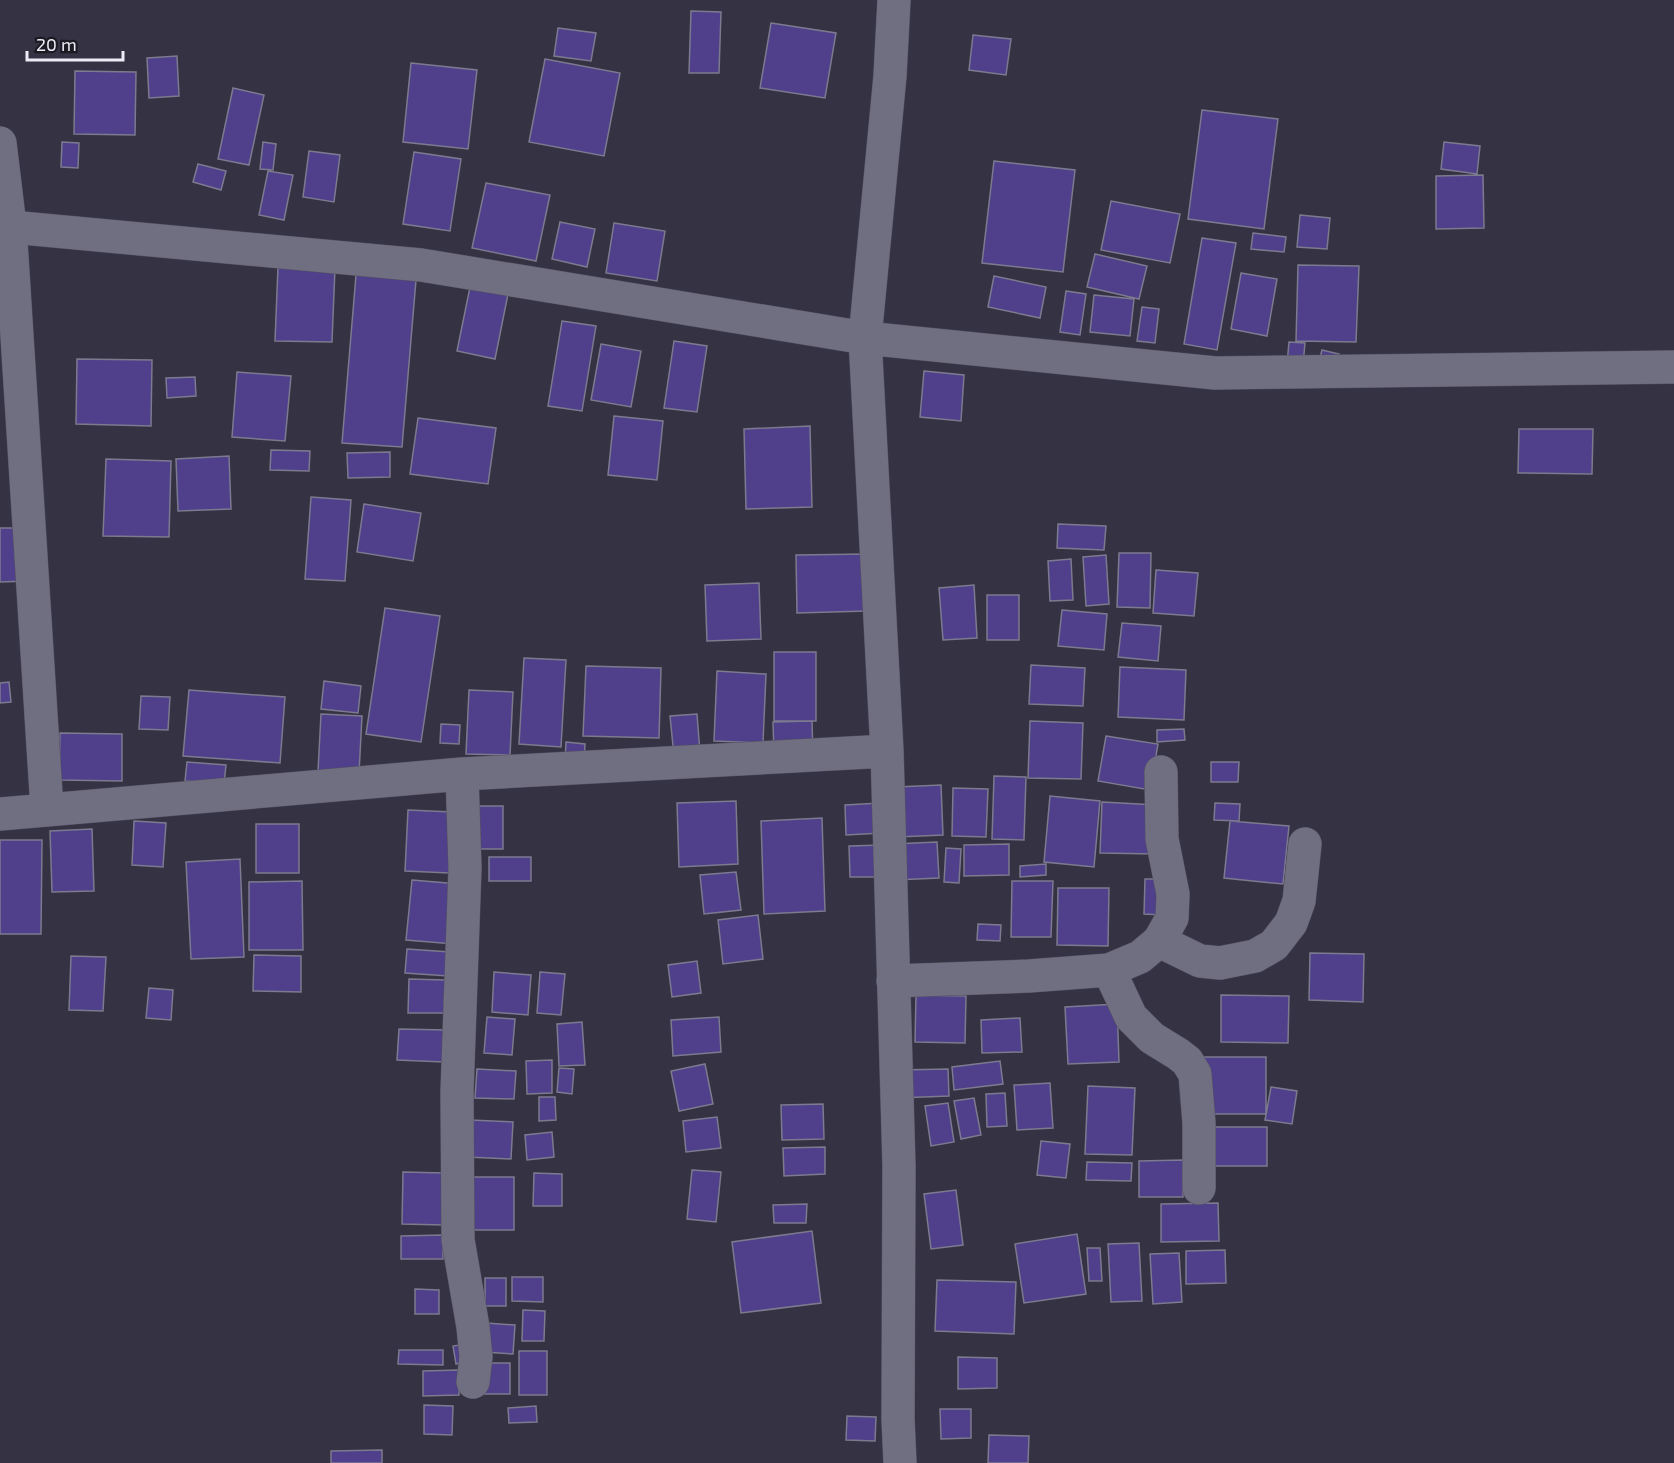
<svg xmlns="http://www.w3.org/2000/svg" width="1674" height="1463" font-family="'Exo 2',sans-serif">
	<rect width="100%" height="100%" fill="#343243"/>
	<!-- building -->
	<path fill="#50408b" stroke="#7c7a8e" stroke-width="1.5" d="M691,11L721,12L719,73H689Z
		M771,23L836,33L825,98L760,88Z
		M558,28L596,33L591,61L554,56Z
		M973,35L1011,39L1006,75L969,70Z
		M177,56L179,96L149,98L147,58Z
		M545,59L620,73L604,156L529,142Z
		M411,63L477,70L468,149L403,142Z
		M75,71L136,72L135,135L74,134Z
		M233,88L264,95L249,165L218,159Z
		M1202,110L1278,119L1264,229L1188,219Z
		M62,142L79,143L78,168L61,167Z
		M263,142L276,144L273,170L260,169Z
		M1444,142L1480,146L1477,174L1441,169Z
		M309,151L340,155L334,202L303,197Z
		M414,152L461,159L450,231L403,224Z
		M994,161L1075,170L1063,272L982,263Z
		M198,164L226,171L221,190L193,182Z
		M268,171L293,175L284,220L259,215Z
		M1483,175L1484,228L1436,229V176Z
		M486,183L550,195L536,261L472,248Z
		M1111,201L1180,214L1170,263L1101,250Z
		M1300,215L1330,218L1327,249L1297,247Z
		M560,222L595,229L587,267L552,259Z
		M614,223L665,231L657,281L606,273Z
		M1253,233L1286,237L1284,252L1251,249Z
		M1202,238L1236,243L1217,350L1184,344Z
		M1095,254L1147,266L1139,299L1087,287Z
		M1298,265L1359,266L1356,342L1296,341Z
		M278,267L335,268L332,342L275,341Z
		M1241,273L1277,279L1267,336L1231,329Z
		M356,275L416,280L402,447L342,443Z
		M994,276L1046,287L1040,318L988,307Z
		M470,287L508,294L495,359L457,351Z
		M1066,291L1086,294L1080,335L1060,332Z
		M1094,295L1134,299L1130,336L1090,332Z
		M1142,307L1159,309L1155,343L1137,341Z
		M562,321L596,326L582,411L548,406Z
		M674,341L707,346L697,412L664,408Z
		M1289,342L1305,343L1303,365L1287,364Z
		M601,344L641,351L631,407L591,400Z
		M1322,350L1339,354L1335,369L1318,365Z
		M77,359L152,360L151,426L76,424Z
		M924,371L964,375L961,421L920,417Z
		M237,372L291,376L285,441L232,437Z
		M195,377L196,396L167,398L166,378Z
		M614,416L663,421L657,480L608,475Z
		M418,418L496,428L488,484L410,474Z
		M810,426L812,507L746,509L744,429Z
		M1519,429H1593L1592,474L1518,473Z
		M271,450L310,451L309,471L270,470Z
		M390,452V477L348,478L347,453Z
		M229,456L231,509L178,511L176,459Z
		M106,459L171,461L169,537L103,536Z
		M311,497L351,500L345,581L305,579Z
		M364,504L421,513L413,561L357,552Z
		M1058,524L1106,526L1104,550L1057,548Z
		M0,528H28V581L0,582Z
		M1119,553H1151L1150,608L1117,607Z
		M867,554V611L797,613L796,555Z
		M1106,555L1109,604L1086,606L1083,557Z
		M1071,559L1073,600L1050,601L1048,561Z
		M1156,570L1198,573L1194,616L1153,613Z
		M759,583L761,639L707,641L705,585Z
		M974,585L977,638L943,640L939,588Z
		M987,595H1019V640H987Z
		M385,608L440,616L421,742L366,734Z
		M1062,610L1107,614L1104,650L1058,646Z
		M1122,623L1161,626L1158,661L1118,657Z
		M774,652H816V721H774Z
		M524,658L566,660L561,747L519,744Z
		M1031,665L1085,668L1083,706L1029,704Z
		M586,666L661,668L659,738L583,736Z
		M1120,667L1186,670L1184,720L1118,717Z
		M717,671L766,674L763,743L714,741Z
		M324,681L361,686L358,713L321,709Z
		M9,682L11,702L0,703V683Z
		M189,690L285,697L280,763L183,756Z
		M469,690L513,692L510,755L466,754Z
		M141,696L170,697L168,730L139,729Z
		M321,714L362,716L359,773L318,771Z
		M697,714L700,753L674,756L670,716Z
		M812,721L813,754L774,755L773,722Z
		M1030,721L1083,723L1081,779L1028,778Z
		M441,724L460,725L459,744L440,743Z
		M1184,729L1185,740L1157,742V730Z
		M60,733L122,734V781L59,780Z
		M1106,736L1158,744L1150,790L1098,781Z
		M566,742L585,744L584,764L565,762Z
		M187,762L226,765L224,784L185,781Z
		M1211,762H1239L1238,782H1211Z
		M994,776L1026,777L1024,840L992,839Z
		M941,785L943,835L898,837L896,787Z
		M953,788L988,789L986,837L952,836Z
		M1050,796L1100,801L1094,867L1044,862Z
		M736,801L738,864L679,867L677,803Z
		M1102,802L1157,805L1156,854L1100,853Z
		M880,803L882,833L846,835L845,805Z
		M1215,803L1240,804L1239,821L1214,820Z
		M476,806H503V849H477Z
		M408,810L452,812L449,873L405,871Z
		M822,818L825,911L764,914L761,821Z
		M134,821L166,823L163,867L132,865Z
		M1230,821L1289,826L1283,884L1224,878Z
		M256,824H299V873H256Z
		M92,829L94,891L52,892L50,831Z
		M0,840H42L41,934H0Z
		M937,842L939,878L895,880L893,844Z
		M1009,844V875L964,876V845Z
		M882,845V877H850L849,846Z
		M946,848L961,849L959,883L944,882Z
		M489,857H531V881H489Z
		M240,859L244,957L191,959L186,862Z
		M1046,864V875L1020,877V866Z
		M736,872L741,910L704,914L700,875Z
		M1145,879H1163L1162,915L1144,914Z
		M412,880L459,884L454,944L406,940Z
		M302,881L303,950H249V882Z
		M1012,881H1053L1051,937H1011Z
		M1058,888H1109L1108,946L1057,945Z
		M758,915L763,959L723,964L718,920Z
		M978,924L1001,925L1000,941L977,940Z
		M407,949L450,952L448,976L405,973Z
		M1310,953L1364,954L1363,1002L1309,1000Z
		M254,955L301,956V992L253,991Z
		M71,956L106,957L103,1011L69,1010Z
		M697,961L701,993L672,997L668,965Z
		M494,972L531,975L528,1015L492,1012Z
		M540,972L565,974L561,1015L537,1013Z
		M409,979L445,980L444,1013H408Z
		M149,988L173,990L171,1020L146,1018Z
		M916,995L966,996L965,1043L915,1042Z
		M1221,995L1289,996L1288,1043L1221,1042Z
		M1117,1004L1119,1062L1068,1064L1065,1007Z
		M487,1017L515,1019L512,1055L484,1053Z
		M719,1017L721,1052L673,1056L671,1020Z
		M1020,1018L1022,1052L982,1053L981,1020Z
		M582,1022L585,1065L559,1066L557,1024Z
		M399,1029L446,1030L444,1062L397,1060Z
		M1203,1057H1266V1114H1203Z
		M552,1060V1093L527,1094L526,1061Z
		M1000,1061L1003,1084L954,1090L952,1067Z
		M705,1064L713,1104L679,1111L671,1071Z
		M559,1068L574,1069L572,1094L557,1092Z
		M477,1069L516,1071L514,1099L475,1098Z
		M948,1069L949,1096L898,1098L897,1070Z
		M1050,1083L1053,1128L1017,1130L1014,1085Z
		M1088,1086L1135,1088L1132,1155L1085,1154Z
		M1271,1087L1297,1091L1292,1124L1265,1120Z
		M1005,1093L1007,1126L987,1127L986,1094Z
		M539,1097H555L556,1120L539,1121Z
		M974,1098L981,1135L961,1139L954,1101Z
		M948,1103L954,1142L931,1146L925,1106Z
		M823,1104L824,1139L782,1140L781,1105Z
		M717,1117L721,1148L686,1152L683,1121Z
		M470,1120L513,1122L511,1159L467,1157Z
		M1213,1127H1267V1166H1213Z
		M552,1132L554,1157L527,1160L525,1135Z
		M1041,1141L1070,1144L1066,1178L1037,1175Z
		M825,1147V1174L784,1176L783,1148Z
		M1183,1160V1197H1139V1161Z
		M1087,1162L1132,1163L1131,1181L1086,1180Z
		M692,1170L721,1172L716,1222L687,1219Z
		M403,1172L445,1173L444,1225L402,1224Z
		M534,1173L562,1174V1206H533Z
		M469,1177H514V1230H469Z
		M956,1190L963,1245L931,1249L924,1194Z
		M1218,1203L1219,1241L1161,1242V1204Z
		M807,1204L806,1223H774L773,1205Z
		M812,1231L821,1303L741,1313L732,1242Z
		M1077,1234L1086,1294L1024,1303L1015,1244Z
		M443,1235V1259H401V1236Z
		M1139,1243L1142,1301L1111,1302L1108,1244Z
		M1087,1248H1100L1102,1281H1089Z
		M1225,1250L1226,1283L1186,1284V1251Z
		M1179,1253L1182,1302L1153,1304L1150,1254Z
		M512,1277H543V1302L512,1301Z
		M485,1278H506V1306H485Z
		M937,1280L1016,1282L1014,1334L935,1331Z
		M415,1289L439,1290V1314H415Z
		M523,1310L545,1311L544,1341H522Z
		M486,1323L515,1325L513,1354L484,1352Z
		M465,1344L468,1361L456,1364L453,1346Z
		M399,1350H443V1365L398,1364Z
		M519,1351H547V1395H519Z
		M958,1357L997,1358V1388L958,1389Z
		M482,1363H510V1394H482Z
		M459,1370V1395L423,1396V1371Z
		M424,1405L453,1406L452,1435L424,1434Z
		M536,1406L537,1422L509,1423L508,1408Z
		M940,1409H971V1438L941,1439Z
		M847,1416L876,1417L875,1441L846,1440Z
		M989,1435L1029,1436L1028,1463H988Z
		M382,1450V1463H331V1451Z"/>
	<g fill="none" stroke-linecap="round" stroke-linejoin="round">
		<!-- minor casing -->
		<g stroke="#52505e" stroke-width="34">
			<path id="minor" d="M894,0L890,76L865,338L887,751L899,1166L898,1419L900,1463
				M0,143L10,226L47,809
				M462,774L465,868L457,1092L458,1240L473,1327L476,1357L473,1382
				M0,814L462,774L887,751
				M1159,941L1200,961L1220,963L1255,956L1274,945L1291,923L1299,901L1305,844
				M1109,970L1131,1017L1152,1038L1178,1054L1187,1061L1195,1074L1199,1123V1188
				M893,981L1029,976L1109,970L1140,957L1159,941L1172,918L1173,894L1162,839L1161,772"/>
		</g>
		<!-- tertiary casing -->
		<g stroke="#52505e" stroke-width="34">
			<path id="tertiary" d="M0,226L421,265L865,338L1215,373L1674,367"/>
		</g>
		<!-- minor -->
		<use href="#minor" stroke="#706f82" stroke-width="33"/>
		<!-- tertiary -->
		<use href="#tertiary" stroke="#706f82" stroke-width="33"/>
	</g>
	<!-- scale -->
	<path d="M27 51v9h96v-9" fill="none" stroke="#ecebf6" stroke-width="3"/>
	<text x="36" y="51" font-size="18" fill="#ecebf6" stroke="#1c1b23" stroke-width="4.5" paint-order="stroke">20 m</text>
</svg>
